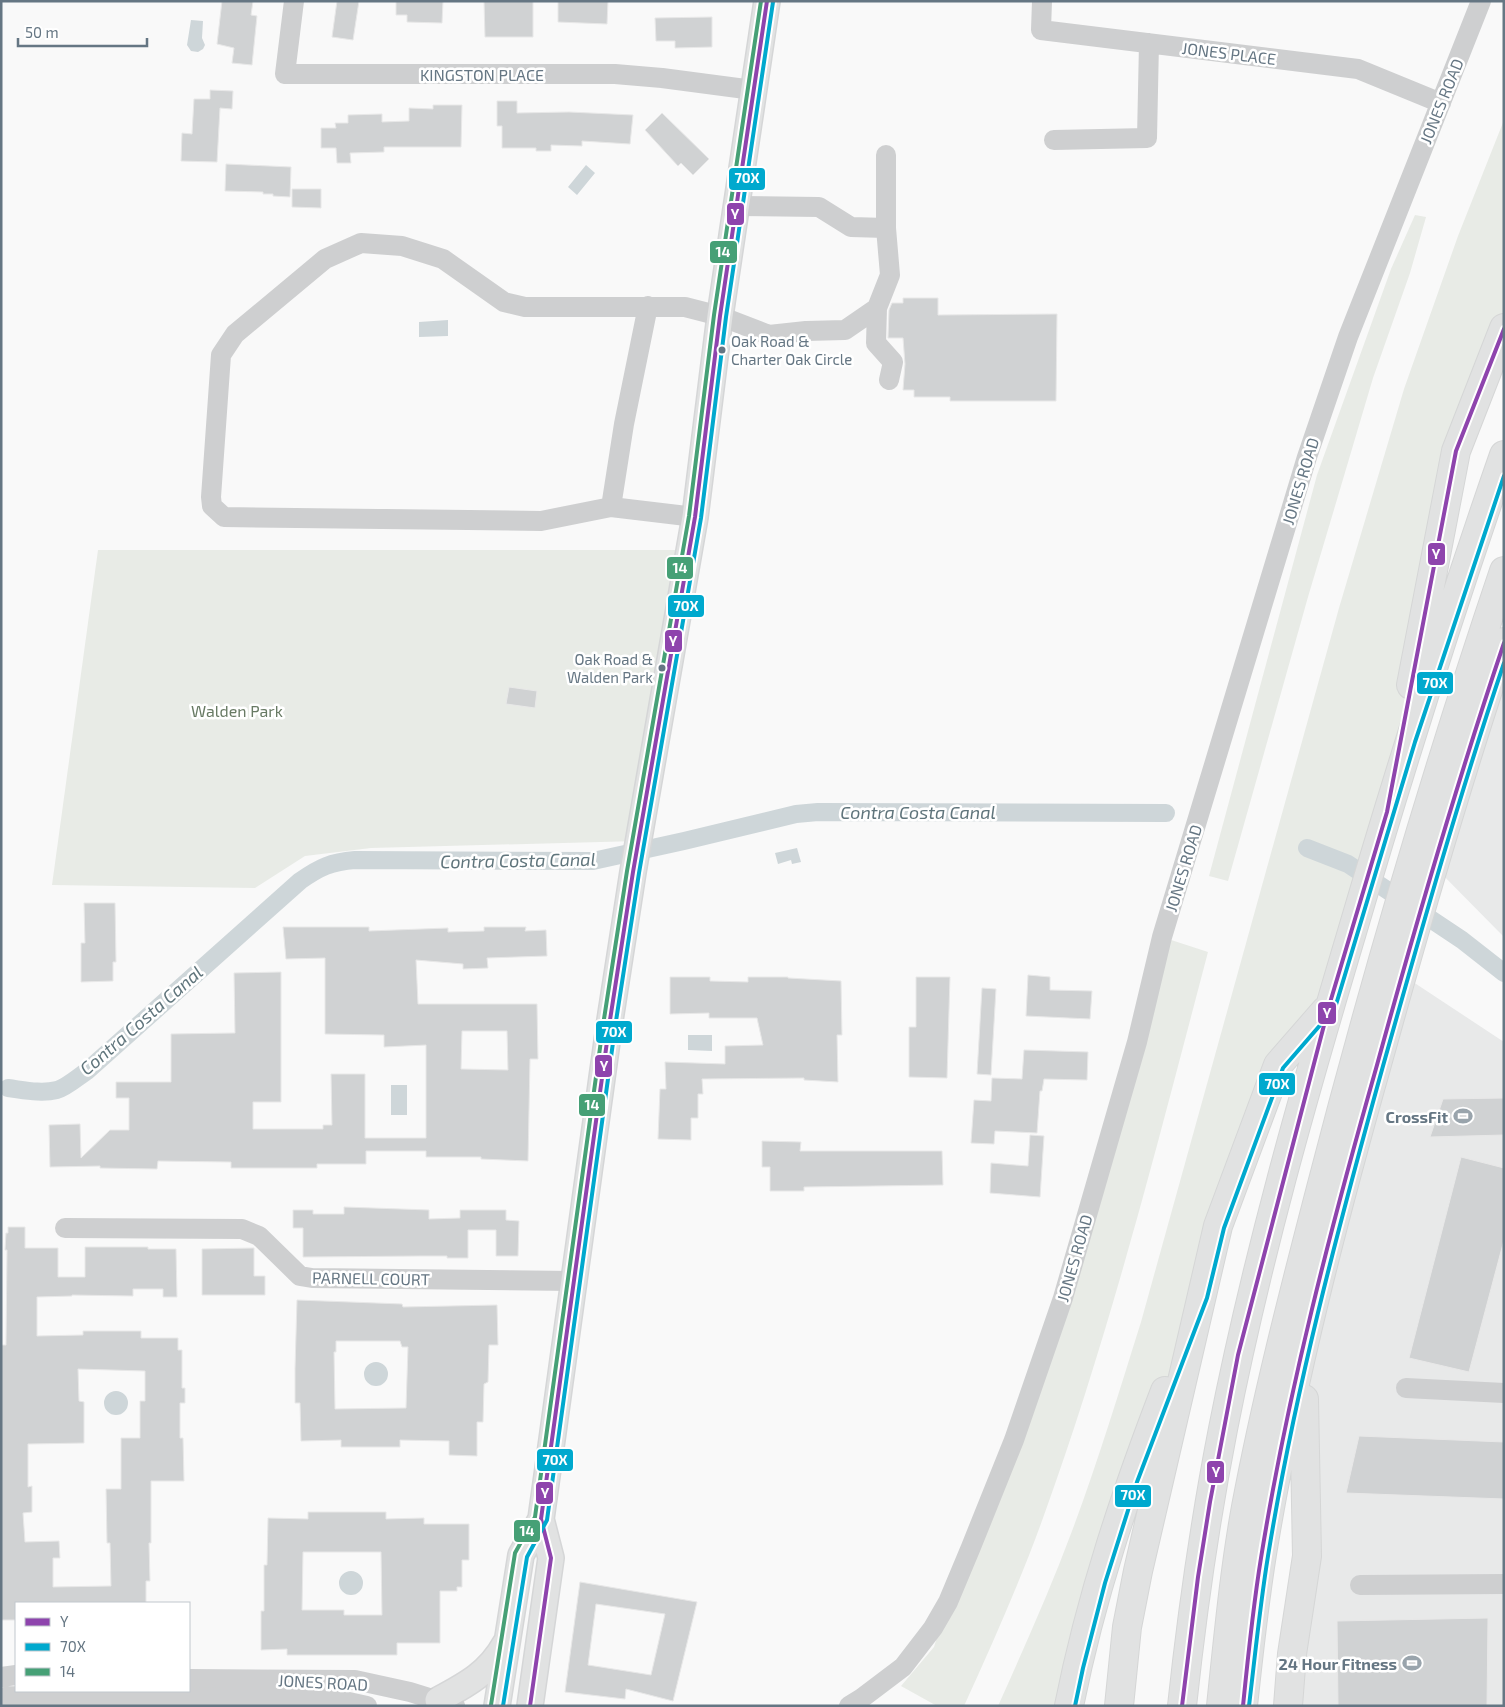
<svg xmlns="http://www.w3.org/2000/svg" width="1505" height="1707" font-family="'Exo 2',sans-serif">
	<rect width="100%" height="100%" fill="#f9f9f9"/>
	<!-- built -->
	<path fill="#e8e9e9" d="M1504,642V937L1434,866Z
		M1401,974L1504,1042V1706H1288L1303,1345Z"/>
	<!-- green -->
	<path fill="#e8ebe6" d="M1504,120V328L1456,451L1387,812L1329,1006L1278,1065L1069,1706H998C1024,1648 1050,1590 1072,1531C1098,1462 1119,1392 1141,1322L1339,608L1404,389L1458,236Z
		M1415,215L1426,217L1410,273L1373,378L1341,486L1308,597L1228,881L1209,876L1317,475L1391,269Z
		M98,550H689L638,841L371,848L305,856L255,888L52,885Z
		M1162,937L1208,952C1158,1142 1110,1333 1043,1518C1020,1582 992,1644 964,1706H937L901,1686L934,1647L948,1602L1014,1440Z"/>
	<!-- water -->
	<path fill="#ced6d9" d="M191,20L203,21L202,38L205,45L203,49L198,52L191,51L187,45Z
		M586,165L595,173L577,195L568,187Z
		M448,320V336L419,337V322Z
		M797,848L801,862L792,864L791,860L778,864L775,853Z
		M688,1035H712V1051L688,1050Z
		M391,1085H407V1115H391Z
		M364 1374a12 12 0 1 1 24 0a12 12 0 1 1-24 0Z
		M104 1403a12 12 0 1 1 24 0a12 12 0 1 1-24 0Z
		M339 1583a12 12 0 1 1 24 0a12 12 0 1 1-24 0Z"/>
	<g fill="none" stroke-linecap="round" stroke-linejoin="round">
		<!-- canal -->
		<path stroke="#ced6d9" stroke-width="18" d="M1307,848L1348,864L1462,940L1504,973
			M8,1088C24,1090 41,1094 57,1090C67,1087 78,1077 87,1071L300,881C320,867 331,862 355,860L593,861L684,841L796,814L818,812L1166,813"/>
	</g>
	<!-- building -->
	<path fill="#d0d2d3" stroke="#e8e8e8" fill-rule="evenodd" d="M222,1H253L251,15L257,16L252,65L232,63L234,48L217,44Z
		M337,1H359L353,40L332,37Z
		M396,1H443L442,23L407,22V15H396Z
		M484,1H533V37H485Z
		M558,1H608L607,24L558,22Z
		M712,17V47L675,48V41H656L655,18Z
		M210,90L233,91L232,109L220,108L217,162L181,161L182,133L192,134L194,99H210Z
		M497,101H517V113L569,112L633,115L630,144L582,141V146L551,145V151H536V148H502V126H497Z
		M433,105H462L461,147H384V152L350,153L351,163H337L336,148H321V128H336L335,123H348V115L382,114V122L409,121V108L433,109Z
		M662,113L709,159L693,175L681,163L678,166L645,130Z
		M226,164L291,167L290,197L273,196V194H263V192L225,191Z
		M292,189H321V208L292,207Z
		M903,298H938V315L1057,314L1056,401H950V397H914V390H903L905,364L903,338H888L889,310L892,303H903Z
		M509,687L537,691L535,708L506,704Z
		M84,903H115L116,962H113V981L81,982V943H85Z
		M283,927H369V931L448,928V932L484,931V927H526L525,931L546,930L547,956L487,958L488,968L463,969V964L416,960L418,1004H537L538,1059H530L528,1161L481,1159V1157H426V1151H366V1164H317V1168H231V1162L158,1161L157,1169L100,1168V1166L50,1167L49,1125L80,1124L81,1158L110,1130H129V1098H116V1082H171V1034L235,1033L234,973L281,972V1102H253V1129H323V1125H332L331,1074H365V1138H426V1045L384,1047V1035L325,1034V958L286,959ZM462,1031H507L508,1070L461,1069Z
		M1028,975L1050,977V990L1092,991L1090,1019L1026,1016Z
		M670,977H710V981L748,982V977H788V978L841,981L842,1035H837L838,1082L804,1080V1078L702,1079L703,1094H698V1118H691V1140L658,1139L660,1089H666L665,1062L725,1064V1046L763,1045L757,1018H709V1013L670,1014Z
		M916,977H950L947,1078L909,1077V1027H916Z
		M982,988L996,989L991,1075L977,1074Z
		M1024,1050L1088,1052L1087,1080L1044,1079L1042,1091H1040L1037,1133L995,1131L994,1144L971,1143L974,1100L991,1101L992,1078L1022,1079Z
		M1504,1098V1135L1430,1137L1443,1099Z
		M1030,1135L1044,1136L1040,1197L990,1193L991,1163L1028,1166Z
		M762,1141L801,1142L800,1151H942L943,1185L804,1187V1191H770V1167H762Z
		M1461,1157L1504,1168V1240L1469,1372L1409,1358Z
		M344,1207L429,1210V1219L460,1218V1210H506V1220L519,1221L518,1256H496V1230H468V1258H447V1256H419L303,1257V1228H293V1210H313V1214H344Z
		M8,1227H25V1248H58V1277H85V1247H148V1249H176L177,1297H163V1289H133V1296L72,1295V1296L37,1297V1336L83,1335V1331H141V1338H178V1350H182V1388H185V1403H180V1438H183L184,1481H151V1543H149L150,1581H146V1603H16V1620H1V1345H6L7,1250H5L6,1233H8ZM78,1369L145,1371V1401H140V1438H121V1489H106L107,1543H110L111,1586L53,1587V1558H60L59,1541L25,1542L23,1513L32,1512V1486L28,1487V1444L84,1443V1402L79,1401Z
		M254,1248V1276H265V1295H202V1249Z
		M297,1300L402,1304L403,1307L497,1305L498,1345H489L488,1382L484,1384L483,1422H477V1456L449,1455V1441L400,1440V1447H341V1440L301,1441L300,1403H295V1369ZM336,1341H400L402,1347H408L406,1408L335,1409L334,1352H336Z
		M1359,1436L1504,1442V1499L1346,1493Z
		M308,1512H386V1519L424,1518V1524H469V1560H462V1587H457V1591H440V1643H397V1655H287V1649L261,1650V1611H264V1565H267L268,1518L308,1519ZM303,1552H381L382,1615H344V1610H302Z
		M580,1582L697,1602L673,1701L626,1689L625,1699L565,1692ZM596,1604L665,1614L651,1675L588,1665Z
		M1488,1618L1487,1706H1338L1337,1621Z"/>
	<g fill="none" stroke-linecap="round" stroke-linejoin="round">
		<!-- major casing -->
		<g stroke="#d5d6d7" stroke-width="28">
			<path id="major" d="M438,1700C466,1685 489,1673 505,1644
				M497,1706L521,1555L541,1519
				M530,1706L551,1558L541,1519L610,1020L633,872L695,517L720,316L767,1"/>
		</g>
		<!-- highway casing -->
		<g stroke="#d5d6d6" stroke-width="30">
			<path id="highway" d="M1411,685L1456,451L1504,328
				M1069,1706C1091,1596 1125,1495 1165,1391
				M1119,1706L1127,1627L1138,1571L1218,1226L1278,1065L1325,1011
				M1182,1706C1192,1613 1205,1521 1223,1429C1256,1261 1303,1096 1352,932C1399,772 1449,613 1504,455
				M1221,1706C1228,1640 1234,1573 1246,1507C1266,1401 1293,1296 1320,1192C1374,983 1435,775 1504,571
				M1243,1706C1249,1649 1255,1592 1265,1536C1292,1377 1333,1220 1377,1064C1416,923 1457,781 1504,642
				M1288,1706L1292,1654L1307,1556L1304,1399"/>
		</g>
		<!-- minor -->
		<path stroke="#cecfd0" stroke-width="20" d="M294,1L285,74H615L662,78L753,90
			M1042,1L1041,30L1358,69L1441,103
			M1054,140L1147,138L1149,43
			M886,155V228
			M877,308L876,343L893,362L889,380
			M611,507L624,424L648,306
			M695,517L611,507L541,521L224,517L212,506L211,497L221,355L235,334L325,259L361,243L402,246L443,259L504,302L525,307H685L720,316L769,335L806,331L845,330L877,308L890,275L886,228L851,227L819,207L736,206
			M65,1228L242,1229L259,1236L300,1276L312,1278L574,1281
			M1406,1388L1504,1393
			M1360,1585L1504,1584
			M1,1677L16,1675
			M189,1679L355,1680L410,1692L455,1706
			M1,1698L9,1696L335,1699L367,1706
			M849,1706L862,1698L903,1667L933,1628L948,1602L971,1547L1014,1440L1063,1298L1137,1042L1162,937L1307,457L1348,337L1481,1"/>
		<!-- major -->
		<use href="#major" stroke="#e1e2e2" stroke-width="25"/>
		<!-- highway -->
		<use href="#highway" stroke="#e1e2e2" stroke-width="28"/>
		<!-- bus-1 casing -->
		<g stroke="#fff" stroke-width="8">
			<path id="bus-1" d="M530,1706L551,1558L541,1519L610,1020L633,872L695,517L720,316L767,1
				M1182,1706L1198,1577L1210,1502L1238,1355L1329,1006L1387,812L1456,451L1504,329
				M1243,1706C1248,1656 1253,1607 1261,1558C1288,1391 1331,1227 1377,1065C1416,923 1457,782 1504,643"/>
		</g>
		<!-- bus-2 casing -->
		<g stroke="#fff" stroke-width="8">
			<path id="bus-2" d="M503,1706L527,1557L547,1520L616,1021L639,873L701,518L726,317L773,2
				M1075,1706L1083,1668L1105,1583L1137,1482L1207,1298L1224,1228L1283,1068L1335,1008L1415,742L1504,476
				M1249,1706C1255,1656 1260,1605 1268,1556C1295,1390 1338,1228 1383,1066C1421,931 1459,796 1504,663"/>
		</g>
		<!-- bus-3 casing -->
		<g stroke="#fff" stroke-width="8">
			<path id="bus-3" d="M491,1705L515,1553L535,1517L604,1019L627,871L689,516L714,315L761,1"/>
		</g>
		<!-- bus-1 -->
		<use href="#bus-1" stroke="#8e44ad" stroke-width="4"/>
		<!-- bus-2 -->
		<use href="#bus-2" stroke="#00a9ce" stroke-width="4"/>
		<!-- bus-3 -->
		<use href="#bus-3" stroke="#46a076" stroke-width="4"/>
	</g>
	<!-- icons -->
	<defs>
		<g id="stadium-bare" transform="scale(1.5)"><path d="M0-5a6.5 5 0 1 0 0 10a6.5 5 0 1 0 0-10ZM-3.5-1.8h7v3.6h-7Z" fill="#99a4ac" stroke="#fff" stroke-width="2.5" paint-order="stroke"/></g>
	</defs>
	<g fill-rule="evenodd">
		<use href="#stadium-bare" x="1463" y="1116"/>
		<use href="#stadium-bare" x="1412" y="1663"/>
	</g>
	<!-- markers -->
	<g fill="#657683" stroke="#fff" stroke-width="2">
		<circle cx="722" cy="350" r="4.5"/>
		<circle cx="662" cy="668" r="4.5"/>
	</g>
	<g text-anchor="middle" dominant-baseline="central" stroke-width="5" stroke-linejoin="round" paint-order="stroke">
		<!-- bus labels -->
		<g font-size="15" fill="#657683" stroke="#fff" text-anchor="start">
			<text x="731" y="341">Oak Road &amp;<tspan x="731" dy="18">Charter Oak Circle</tspan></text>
			<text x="653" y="659" text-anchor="end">Oak Road &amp;<tspan x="653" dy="18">Walden Park</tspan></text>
		</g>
		<!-- street labels -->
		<g font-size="16" fill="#657683" stroke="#fff">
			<text transform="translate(1229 53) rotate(7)">JONES PLACE</text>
			<text x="482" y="74">KINGSTON PLACE</text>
			<text transform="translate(1441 101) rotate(-68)">JONES ROAD</text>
			<text transform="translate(1300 481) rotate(-73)">JONES ROAD</text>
			<text transform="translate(1183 868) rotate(-73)">JONES ROAD</text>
			<text transform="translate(1074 1258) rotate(-74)">JONES ROAD</text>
			<text transform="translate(371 1278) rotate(1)">PARNELL COURT</text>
			<text transform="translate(323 1682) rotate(3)">JONES ROAD</text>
		</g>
		<!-- park labels -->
		<g font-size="16" fill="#687a64" stroke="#fff">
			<text x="237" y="710">Walden Park</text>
		</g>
		<!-- poi labels -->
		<g font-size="16" font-weight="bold" fill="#657683" stroke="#fff" text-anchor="end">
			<text x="1448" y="1116">CrossFit</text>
			<text x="1397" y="1663">24 Hour Fitness</text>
		</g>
		<!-- water labels -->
		<g font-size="18" font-style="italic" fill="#60757c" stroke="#fff">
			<text x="918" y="812">Contra Costa Canal</text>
			<text transform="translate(518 860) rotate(-1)">Contra Costa Canal</text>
			<text transform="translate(141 1020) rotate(-41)">Contra Costa Canal</text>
		</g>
	</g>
	<g stroke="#fff" stroke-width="2">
		<rect x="728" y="167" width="38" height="24" rx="5" fill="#00a9ce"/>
		<rect x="726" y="202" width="19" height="24" rx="5" fill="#8e44ad"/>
		<rect x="709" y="240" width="29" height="24" rx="5" fill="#46a076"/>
		<rect x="1427" y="542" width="19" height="24" rx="5" fill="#8e44ad"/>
		<rect x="666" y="556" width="28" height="24" rx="5" fill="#46a076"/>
		<rect x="667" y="594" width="38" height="24" rx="5" fill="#00a9ce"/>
		<rect x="664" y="629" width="19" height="24" rx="5" fill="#8e44ad"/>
		<rect x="1416" y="671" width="38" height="24" rx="5" fill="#00a9ce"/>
		<rect x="1317" y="1001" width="20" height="24" rx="5" fill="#8e44ad"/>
		<rect x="595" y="1020" width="38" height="24" rx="5" fill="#00a9ce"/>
		<rect x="594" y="1054" width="19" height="24" rx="5" fill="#8e44ad"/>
		<rect x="1258" y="1072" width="38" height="24" rx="5" fill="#00a9ce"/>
		<rect x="578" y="1093" width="28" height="24" rx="5" fill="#46a076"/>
		<rect x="536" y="1448" width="38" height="24" rx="5" fill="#00a9ce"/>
		<rect x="1206" y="1460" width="19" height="24" rx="5" fill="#8e44ad"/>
		<rect x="535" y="1481" width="19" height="24" rx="5" fill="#8e44ad"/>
		<rect x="1114" y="1484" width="38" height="24" rx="5" fill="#00a9ce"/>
		<rect x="513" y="1519" width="28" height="24" rx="5" fill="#46a076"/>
	</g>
	<g font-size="14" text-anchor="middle" font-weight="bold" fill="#fff">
		<text x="747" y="183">70X</text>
		<text x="735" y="219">Y</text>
		<text x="723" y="257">14</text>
		<text x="1436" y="559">Y</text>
		<text x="680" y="573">14</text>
		<text x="686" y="611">70X</text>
		<text x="673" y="646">Y</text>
		<text x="1435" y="688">70X</text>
		<text x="1327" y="1018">Y</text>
		<text x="614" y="1037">70X</text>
		<text x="604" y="1071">Y</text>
		<text x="1277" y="1089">70X</text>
		<text x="592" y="1110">14</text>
		<text x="555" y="1465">70X</text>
		<text x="1216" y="1477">Y</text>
		<text x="545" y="1498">Y</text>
		<text x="1133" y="1500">70X</text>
		<text x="527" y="1536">14</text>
	</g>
	<!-- border -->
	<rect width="1505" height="1707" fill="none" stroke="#657683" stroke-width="5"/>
	<!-- legend -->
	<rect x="15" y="1602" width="175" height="90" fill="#ffffff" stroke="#c1c8cd"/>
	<rect x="25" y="1618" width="25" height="8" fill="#8e44ad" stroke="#c1c8cd"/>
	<text x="60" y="1627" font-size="15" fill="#657683">Y</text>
	<rect x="25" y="1643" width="25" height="8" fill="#00a9ce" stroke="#c1c8cd"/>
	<text x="60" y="1652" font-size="15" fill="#657683">70X</text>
	<rect x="25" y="1668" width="25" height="8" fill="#46a076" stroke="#c1c8cd"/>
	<text x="60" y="1677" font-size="15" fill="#657683">14</text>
	<!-- scale -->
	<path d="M18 38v8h129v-8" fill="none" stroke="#657683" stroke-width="2.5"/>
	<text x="25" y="38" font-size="15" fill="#657683" stroke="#ffffff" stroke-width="4" paint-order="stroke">50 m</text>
</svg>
